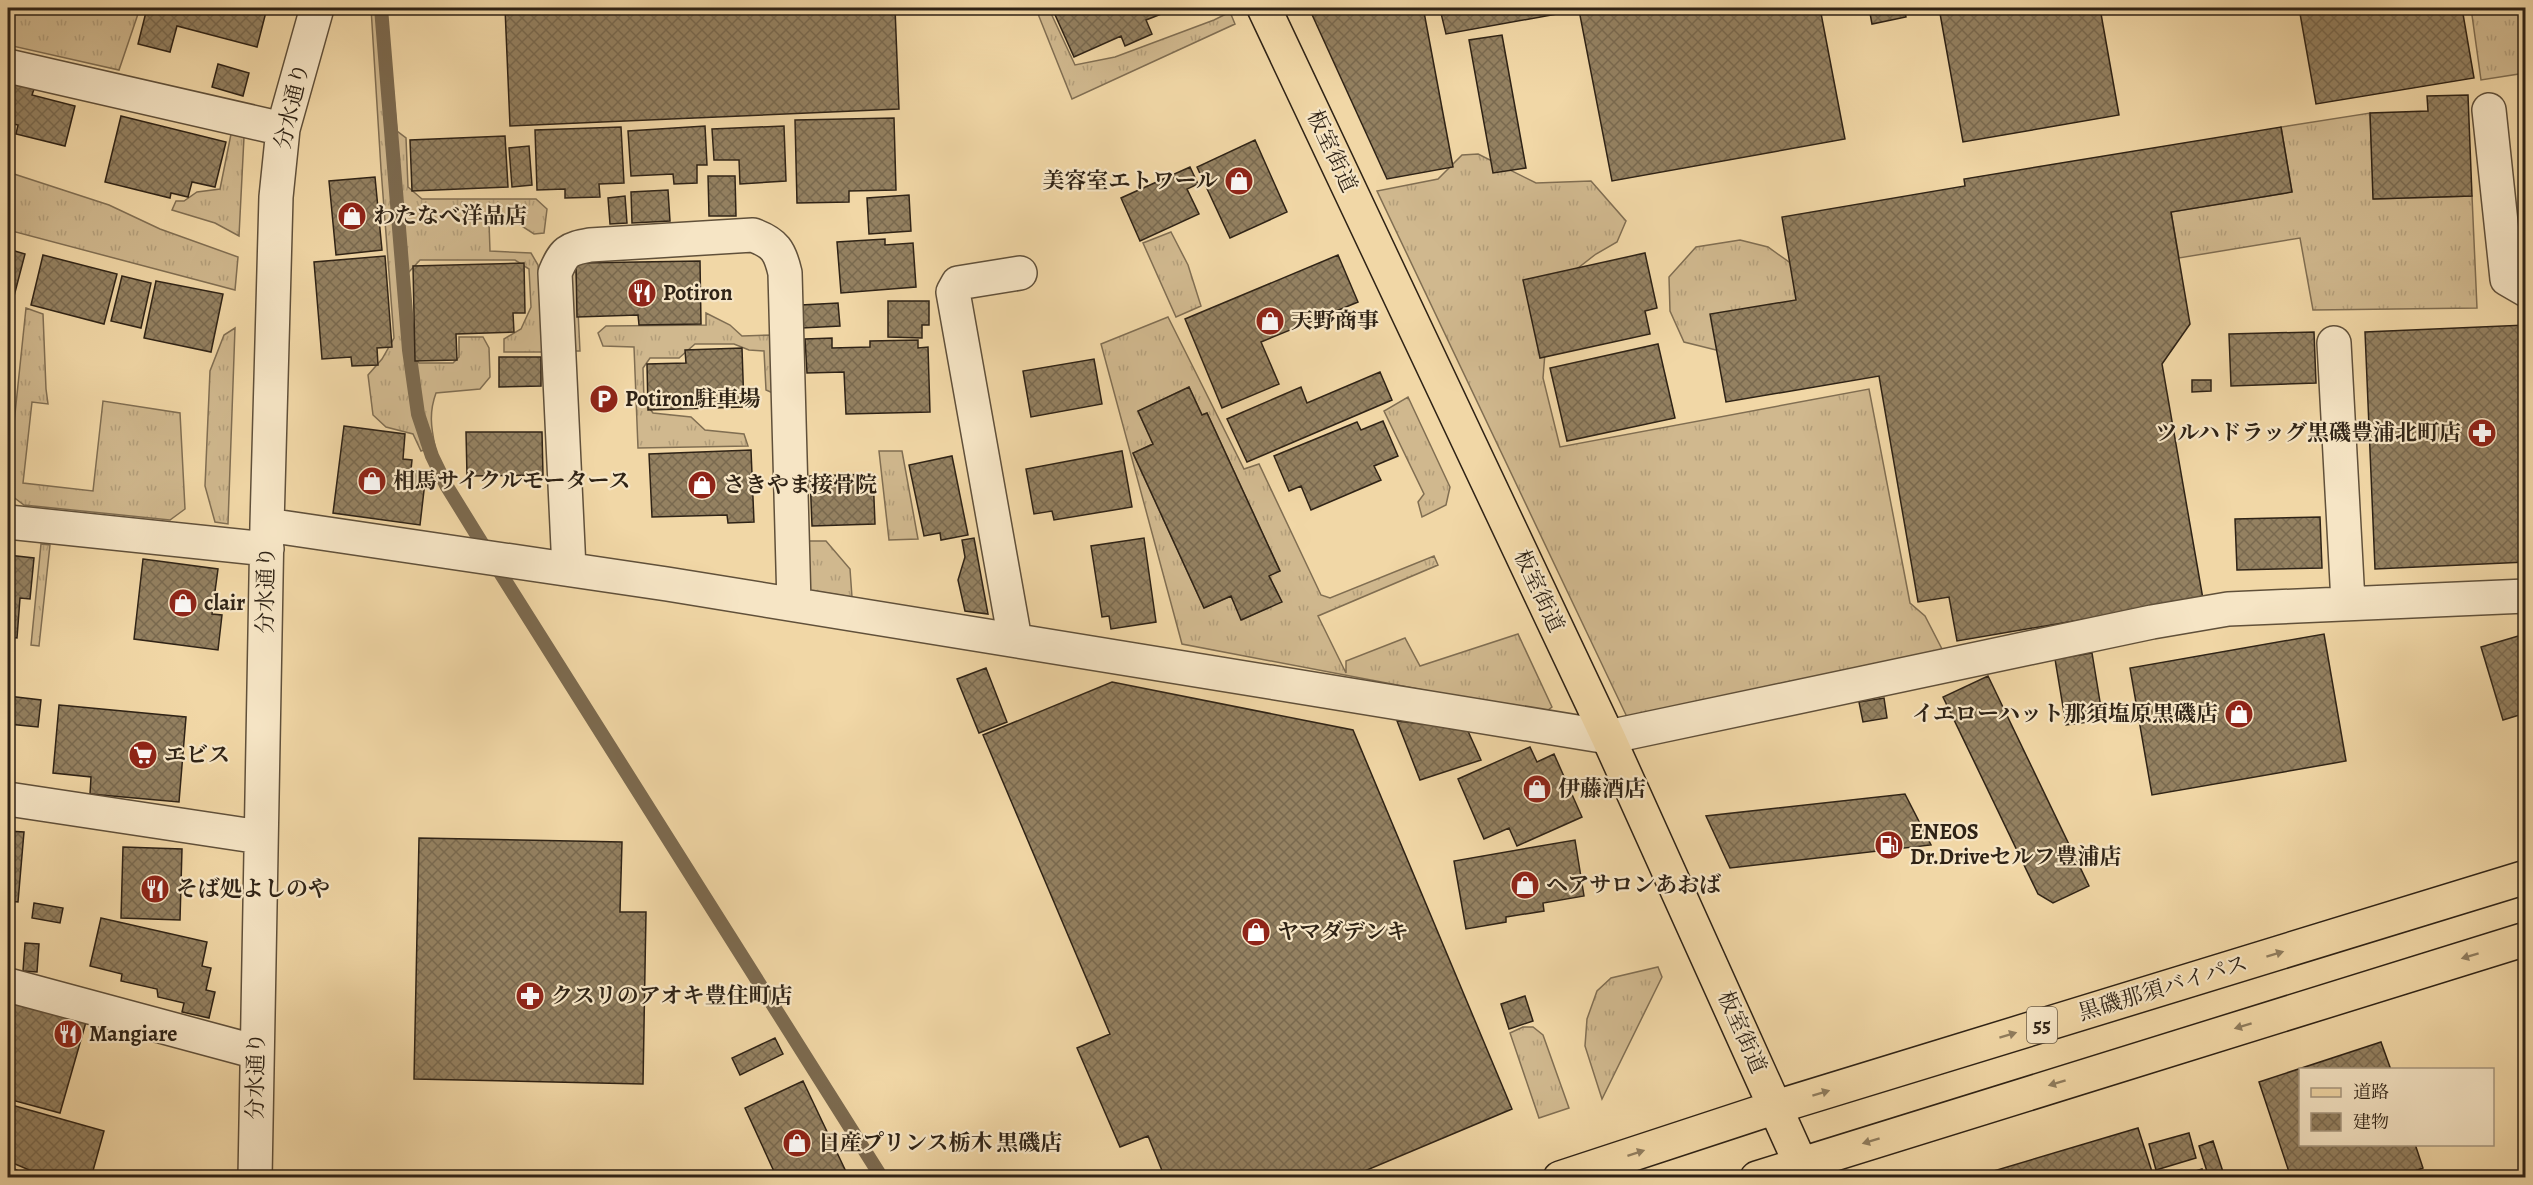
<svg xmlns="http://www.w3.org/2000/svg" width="2533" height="1185" font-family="Alegreya,'Noto Serif JP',serif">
	<defs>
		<pattern id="grass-tufts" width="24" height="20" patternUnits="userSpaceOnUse" patternTransform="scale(1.5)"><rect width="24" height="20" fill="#d0b88e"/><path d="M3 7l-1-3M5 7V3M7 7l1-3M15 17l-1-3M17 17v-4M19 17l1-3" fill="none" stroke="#b39e7a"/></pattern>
		<pattern id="building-cross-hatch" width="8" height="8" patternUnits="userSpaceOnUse" patternTransform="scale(1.5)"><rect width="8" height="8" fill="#948161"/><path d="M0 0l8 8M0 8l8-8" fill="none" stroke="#79694f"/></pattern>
	</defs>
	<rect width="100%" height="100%" fill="#f1d7a6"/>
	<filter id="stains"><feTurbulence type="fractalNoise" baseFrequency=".00333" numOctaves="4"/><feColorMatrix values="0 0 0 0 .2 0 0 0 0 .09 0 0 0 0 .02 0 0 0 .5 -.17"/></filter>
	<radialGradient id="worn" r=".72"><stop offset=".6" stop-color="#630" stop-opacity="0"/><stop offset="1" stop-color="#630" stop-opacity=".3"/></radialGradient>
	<!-- grass -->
	<path fill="url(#grass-tufts)" stroke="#806e52" stroke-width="1.5" fill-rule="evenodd" d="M8,8H140L119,70L8,45Z
		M371,8H386L397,131L406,138L408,187L422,199H536L547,209L544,233L534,234L511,219L489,222L490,251L531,253L538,265L544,352H504V339L521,329L531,307L529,269L515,260H420L408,273L413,356L419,363H453L459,357V337H483L489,348L490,377L480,389L436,393C429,412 431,427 435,446L421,451L413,434L386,427L373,415L368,375L382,359L394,338L381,169Z
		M2471,8H2525V73L2481,80Z
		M1049,9L1075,65L1115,57L1214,20L1230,12L1235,24L1072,99L1038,14Z
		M2370,113L2374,199L2472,196L2477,308L2313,310L2300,238L2179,258L2171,212L2292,192L2281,127Z
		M232,129L244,137L239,236L215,223L172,210L176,201H184L197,192L220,189Z
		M1478,154L1536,183L1591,181L1626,221L1617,242L1596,254L1550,290L1543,378L1560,447L1869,389L1910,603L1925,616L1943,651L1627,717L1377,191L1438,179L1462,155Z
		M11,173L109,205L160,229L238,257L235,290L8,230V188Z
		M1171,232L1188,265L1201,306L1176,317L1143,243Z
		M1740,240L1768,247L1796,267L1797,314L1728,353L1684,342L1670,311L1669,277L1696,247Z
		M576,271L580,351H571L568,277Z
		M26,308L43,314L46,389L48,404L32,402L23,483L93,491L103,401L180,413L185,509L170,520L24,505L12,496L8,481Z
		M706,313L730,325L742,336L774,335L773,393L766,390L764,351L749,350L734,344H695L679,358H650L643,368L644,401L653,413L691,417L705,430L744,434L748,446L638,448L634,347L603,346L598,333L606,326L706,325Z
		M1168,317L1244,469L1259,464L1321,595L1330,598L1434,556L1438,565L1318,616L1346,673V661L1405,638L1420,666L1518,634L1552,707L1544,713L1182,644L1101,344ZM1189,387L1202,415L1207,413L1280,571L1269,576L1281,601L1242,620L1231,596L1204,608L1133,453L1153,444L1138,411Z
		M235,328L228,524L215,522L205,486L210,371L224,335Z
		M1408,397L1450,487L1446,505L1422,517L1418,502L1424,494L1384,411Z
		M879,451H902L918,539L889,540Z
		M805,541H826L850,569L852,597L808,590Z
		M41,544L50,545L39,646L31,645Z
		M1658,967L1662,977L1602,1099L1585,1046L1587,1019L1597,991L1611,978Z
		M1523,1027H1533L1543,1035L1569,1108L1539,1118L1510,1033Z"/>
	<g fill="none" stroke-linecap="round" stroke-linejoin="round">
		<!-- stream -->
		<path stroke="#7c6a4f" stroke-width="14" d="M381,8L409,350L418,414L432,456L446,485L501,574L882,1178"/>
	</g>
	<!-- building -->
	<path fill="url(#building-cross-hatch)" stroke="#2f2316" stroke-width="1.5" d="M147,8H267L257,47L177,26L170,52L138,44Z
		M505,8H895L899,109L510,126Z
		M1052,8H1168L1169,11L1146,20L1152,34L1125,46L1121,36L1074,57Z
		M1309,8H1820L1845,139L1612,181L1579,10L1446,34L1440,9L1424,12L1453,167L1387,179Z
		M1869,8H1904L1906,17L1872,24Z
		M1939,8H2100L2119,115L1963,142Z
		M2299,8H2462L2474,78L2316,104Z
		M1502,35L1526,168L1493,173L1469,40Z
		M218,64L249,73L243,96L212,87Z
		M8,82L34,89L32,95L75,106L65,146L16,134L18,125L8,123Z
		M2523,87H2526V114Z
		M2468,95L2472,196L2373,199L2370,113L2428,111L2427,96Z
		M121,116L226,142L215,187L192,182L188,197L171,193L170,198L105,182Z
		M894,118L896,190L849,191V202L797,203L795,120Z
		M705,126L707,165H697V183L674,184L673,174L631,176L628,131Z
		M784,126L786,181L740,184L739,160H714L712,129Z
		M621,127L624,183L599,184L600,197L565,198V189L537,190L535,130Z
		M2281,127L2292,192L2171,212L2190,324L2162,364L2203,599L1957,641L1949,597L1918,602L1879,376L1726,402L1710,314L1796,300L1782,217L1965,186L1964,179Z
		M505,136L508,187L412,191L410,140Z
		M1255,140L1287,212L1230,238L1197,167Z
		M529,146L532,185L512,187L509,148Z
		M1190,167L1198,184L1187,189L1199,214L1140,241L1121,198Z
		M708,176H735L736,216H709Z
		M375,177L382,250L336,255L329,181Z
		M668,190L670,221L632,223L631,192Z
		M909,195L911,231L869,234L867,198Z
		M625,196L627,223L610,224L608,198Z
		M885,239V245L913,243L916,287L841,293L837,242Z
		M8,249L25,254L13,300L8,298Z
		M1645,253L1657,308L1645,311L1650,334L1540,358L1523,280Z
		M43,255L117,274L104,324L31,305Z
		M1338,255L1358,302L1261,342L1279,384L1222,408L1185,319Z
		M385,256L392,347L377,348L378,365L352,366L351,357L322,359L314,262Z
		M700,261L701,324L639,325L638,315L577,317L576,263Z
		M524,263L525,313H513L514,332L456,334L457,360L415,361L413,266Z
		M122,276L151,283L141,328L111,321Z
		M156,281L223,294L211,352L144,338Z
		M888,301H929V325H922V338L888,337Z
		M838,303L840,326L802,328L801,305Z
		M2526,325V562L2375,569L2365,332Z
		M2314,332L2316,383L2231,386L2229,334Z
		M832,338V348L870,347V341L918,340V348L928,347L930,412L846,414L844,372L807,373L805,339Z
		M1658,344L1675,418L1567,441L1550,368Z
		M742,348L744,407L648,410L647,364L686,363L685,350Z
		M499,357H541V386L499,387Z
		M1094,359L1102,404L1031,417L1023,371Z
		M1380,372L1392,400L1247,462L1227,419L1301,387L1307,403Z
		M2192,380H2211V391L2192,392Z
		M1189,387L1202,415L1207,413L1280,571L1269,576L1282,602L1241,620L1231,596L1204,608L1133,453L1153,444L1138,411Z
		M1383,421L1398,456L1374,466L1381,480L1311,510L1301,486L1289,491L1274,456L1357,422L1361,430Z
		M344,426L405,434L403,459L412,460L411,470L426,473L420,525L333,513Z
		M466,432H542L543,475L467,476Z
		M751,450L754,522L728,523L727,515L652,517L649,454Z
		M1122,451L1132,507L1054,520L1052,511L1034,514L1026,469Z
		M952,456L968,535L941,540L940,533L924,536L909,465Z
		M873,474L875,524L812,526L810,476Z
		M2320,517L2322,568L2237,570L2235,519Z
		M974,538L988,614L965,611L958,580L965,557L962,540Z
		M1144,538L1156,622L1111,629L1109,616L1102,617L1091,546Z
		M8,555L34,558L30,599L20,598L17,638L8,637Z
		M143,559L218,569L212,614L222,615L218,650L134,639Z
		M2324,634L2346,761L2152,795L2130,668Z
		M2525,634L2526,713L2503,720L2481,647Z
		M2092,653L2103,720L2066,725L2055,659Z
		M986,668L1007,722L979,733L957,679Z
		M1988,676L2089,886L2053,903L2038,894L1943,697Z
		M1112,682L1353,730L1512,1109L1348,1178H1165L1148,1136L1120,1147L1077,1048L1110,1034L983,735Z
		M8,696L41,700L38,727L8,724Z
		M1884,698L1887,718L1863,722L1859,702Z
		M59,705L186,717L179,802L90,794L91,777L53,773Z
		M1397,721L1467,729L1481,760L1420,780Z
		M1530,747L1537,762L1554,754L1582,817L1517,846L1509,828L1484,839L1458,779Z
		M1905,794L1931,845L1730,868L1706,816Z
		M8,831L24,832L18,902L8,901Z
		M419,838L622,842L620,912H646L643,1084L414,1079Z
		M1575,840L1584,896L1543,903L1544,911L1506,917V922L1466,929L1454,861Z
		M123,847L182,849L180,920L121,918Z
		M34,903L63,908L60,923L32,918Z
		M101,918L207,942L202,966L211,968L206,990L215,992L209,1018L182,1012L184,1003L158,997L157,989L121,981L122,974L90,966Z
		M25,943L39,944L37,972L23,971Z
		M1525,996L1533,1021L1509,1029L1501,1004Z
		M8,1001L86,1022L60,1113L8,1099Z
		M775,1038L783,1054L740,1075L732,1058Z
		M2381,1042L2391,1070H2300V1144H2415L2423,1168L2395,1178H2291L2259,1082Z
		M803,1081L849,1178H777L745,1108Z
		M8,1104L104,1131L91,1178H48L8,1161Z
		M2138,1128L2154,1178H1989L1987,1173Z
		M2189,1133L2196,1158L2156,1170L2149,1144Z
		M2213,1141L2225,1178H2209L2199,1146Z
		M8,1166L33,1178H8Z
		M2202,1169L2204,1178H2174Z
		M873,1171L876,1178H858Z"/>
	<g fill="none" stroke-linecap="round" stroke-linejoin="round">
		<!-- minor casing -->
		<g stroke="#60503a" stroke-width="36">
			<path id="minor" d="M8,66L283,129
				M2489,110L2507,279L2526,290
				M2334,343L2348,602
				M8,522L267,549
				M267,525L667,584L1608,737L2152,622L2228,609L2526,596
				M569,569L555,273C564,251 568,249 590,245L753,235C775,243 780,251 785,273L794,604
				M1015,640L953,292L958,283L1020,273
				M8,799L260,837
				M8,985L257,1052
				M255,1178L267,525L276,197L283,129L317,8"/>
		</g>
		<!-- major casing -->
		<g stroke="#2f2316" stroke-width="36">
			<path id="major" d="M1264,8L1608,737L1807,1178
				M1560,1178L1776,1107L2526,877
				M1757,1178L2526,939"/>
		</g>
		<!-- minor -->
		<use href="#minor" stroke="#f6e5c5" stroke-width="33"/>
		<!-- major -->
		<use href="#major" stroke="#f1d7a6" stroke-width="33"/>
	</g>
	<!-- one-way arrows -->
	<defs><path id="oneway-solid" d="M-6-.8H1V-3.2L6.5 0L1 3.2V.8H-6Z" transform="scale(1.5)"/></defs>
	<g fill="#907d5e">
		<use href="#oneway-solid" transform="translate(2275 954) rotate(-17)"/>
		<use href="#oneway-solid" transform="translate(2470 956) rotate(163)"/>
		<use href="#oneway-solid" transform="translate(2243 1026) rotate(163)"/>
		<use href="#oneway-solid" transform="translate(2008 1035) rotate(-17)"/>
		<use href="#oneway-solid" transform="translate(2057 1083) rotate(163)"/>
		<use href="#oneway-solid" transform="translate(1821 1093) rotate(-17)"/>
		<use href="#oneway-solid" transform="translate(1871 1141) rotate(163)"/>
		<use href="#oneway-solid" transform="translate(1636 1153) rotate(-18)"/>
	</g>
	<!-- icons -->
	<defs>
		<g id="shop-disc" transform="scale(1.5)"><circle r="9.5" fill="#8f2418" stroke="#f6e5c5"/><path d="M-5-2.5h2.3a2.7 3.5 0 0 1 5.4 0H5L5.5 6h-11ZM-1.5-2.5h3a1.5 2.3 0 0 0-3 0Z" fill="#fff"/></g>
		<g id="restaurant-disc" transform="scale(1.5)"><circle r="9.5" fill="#8f2418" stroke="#f6e5c5"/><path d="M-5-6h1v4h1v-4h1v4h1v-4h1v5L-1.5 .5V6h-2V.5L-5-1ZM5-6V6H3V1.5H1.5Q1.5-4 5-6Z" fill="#fff"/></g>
		<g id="parking-disc" transform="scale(1.5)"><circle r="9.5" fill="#8f2418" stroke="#f6e5c5"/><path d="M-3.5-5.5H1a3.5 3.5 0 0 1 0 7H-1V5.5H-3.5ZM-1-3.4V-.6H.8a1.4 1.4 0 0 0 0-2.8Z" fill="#fff"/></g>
		<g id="pharmacy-disc" transform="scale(1.5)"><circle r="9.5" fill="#8f2418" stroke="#f6e5c5"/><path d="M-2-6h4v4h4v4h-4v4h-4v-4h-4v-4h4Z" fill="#fff"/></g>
		<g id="supermarket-disc" transform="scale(1.5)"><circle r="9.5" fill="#8f2418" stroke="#f6e5c5"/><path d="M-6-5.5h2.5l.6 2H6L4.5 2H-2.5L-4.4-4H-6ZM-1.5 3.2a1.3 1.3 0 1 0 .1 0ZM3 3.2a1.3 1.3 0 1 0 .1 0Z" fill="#fff"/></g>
		<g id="fuel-disc" transform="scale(1.5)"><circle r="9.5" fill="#8f2418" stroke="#f6e5c5"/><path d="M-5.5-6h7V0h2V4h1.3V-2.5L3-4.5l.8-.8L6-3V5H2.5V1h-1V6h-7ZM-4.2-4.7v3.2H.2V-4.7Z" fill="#fff"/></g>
	</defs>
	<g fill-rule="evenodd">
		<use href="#shop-disc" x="1239" y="181"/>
		<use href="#shop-disc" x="352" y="216"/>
		<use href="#restaurant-disc" x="642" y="293"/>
		<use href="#shop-disc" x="1270" y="321"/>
		<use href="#parking-disc" x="604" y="399"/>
		<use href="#pharmacy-disc" x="2482" y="433"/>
		<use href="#shop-disc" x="372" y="481"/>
		<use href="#shop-disc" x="702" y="485"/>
		<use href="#shop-disc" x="183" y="603"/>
		<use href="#shop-disc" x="2239" y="714"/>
		<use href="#supermarket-disc" x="143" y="755"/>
		<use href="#shop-disc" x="1537" y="789"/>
		<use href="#fuel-disc" x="1889" y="845"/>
		<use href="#shop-disc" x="1525" y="885"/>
		<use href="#restaurant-disc" x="155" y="889"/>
		<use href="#shop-disc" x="1256" y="932"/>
		<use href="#pharmacy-disc" x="530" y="996"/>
		<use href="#restaurant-disc" x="68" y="1034"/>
		<use href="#shop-disc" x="797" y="1143"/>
	</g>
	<g text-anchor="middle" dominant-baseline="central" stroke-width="4.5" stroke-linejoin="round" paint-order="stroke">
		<!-- shield labels -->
		<rect fill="#f6e5c5" stroke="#6b5d4a" stroke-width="1.5" x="2027" y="1007" width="30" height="36" rx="4.5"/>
		<g font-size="21" font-weight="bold" fill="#2f2316">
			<text x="2042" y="1025">55</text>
		</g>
		<!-- street labels -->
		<g font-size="22" fill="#2f2316" stroke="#f6e5c5">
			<text transform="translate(292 106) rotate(-77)">分水通り</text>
			<text transform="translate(1332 151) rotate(65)">板室街道</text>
			<text transform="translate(266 590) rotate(-89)">分水通り</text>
			<text transform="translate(1539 591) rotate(65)">板室街道</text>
			<text transform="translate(2163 988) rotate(-17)">黒磯那須バイパス</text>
			<text transform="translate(1742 1032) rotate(66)">板室街道</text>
			<text transform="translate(256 1076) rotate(-89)">分水通り</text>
		</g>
		<!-- poi labels -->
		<g font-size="22" font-weight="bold" fill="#2f2316" stroke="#f6e5c5" text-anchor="start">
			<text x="1218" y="181" text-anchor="end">美容室エトワール</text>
			<text x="373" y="216">わたなべ洋品店</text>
			<text x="663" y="293">Potiron</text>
			<text x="1291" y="321">天野商事</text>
			<text x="625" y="399">Potiron駐車場</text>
			<text x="2461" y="433" text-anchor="end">ツルハドラッグ黒磯豊浦北町店</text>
			<text x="393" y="481">相馬サイクルモータース</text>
			<text x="723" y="485">さきやま接骨院</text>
			<text x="204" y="603">clair</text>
			<text x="2218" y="714" text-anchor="end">イエローハット那須塩原黒磯店</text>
			<text x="164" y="755">エビス</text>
			<text x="1558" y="789">伊藤酒店</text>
			<text x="1910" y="832">ENEOS<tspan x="1910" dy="25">Dr.Driveセルフ豊浦店</tspan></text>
			<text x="1546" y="885">ヘアサロンあおば</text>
			<text x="176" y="889">そば処よしのや</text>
			<text x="1277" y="932">ヤマダデンキ</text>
			<text x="551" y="996">クスリのアオキ豊住町店</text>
			<text x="89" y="1034">Mangiare</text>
			<text x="818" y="1143">日産プリンス栃木 黒磯店</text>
		</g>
	</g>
	<!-- margin -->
	<rect width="2533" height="1185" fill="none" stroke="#f1d7a6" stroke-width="30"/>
	<rect x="9" y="9" width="2515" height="1167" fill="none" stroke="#2f2316" stroke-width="3"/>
	<rect x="15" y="15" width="2503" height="1155" fill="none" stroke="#2f2316" stroke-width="1.5"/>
	<!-- legend -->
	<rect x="2299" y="1068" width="195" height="78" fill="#f6e5c5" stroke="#a6977f" stroke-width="1.5"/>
	<rect x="2311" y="1088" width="30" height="9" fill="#f1d7a6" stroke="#a6977f" stroke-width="1.5"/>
	<text x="2353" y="1098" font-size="18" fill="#2f2316">道路</text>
	<rect x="2311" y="1113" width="30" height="18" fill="url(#building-cross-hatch)" stroke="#a6977f" stroke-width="1.5"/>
	<text x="2353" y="1128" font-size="18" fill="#2f2316">建物</text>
	<rect width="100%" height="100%" filter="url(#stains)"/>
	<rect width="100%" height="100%" fill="url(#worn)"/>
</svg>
